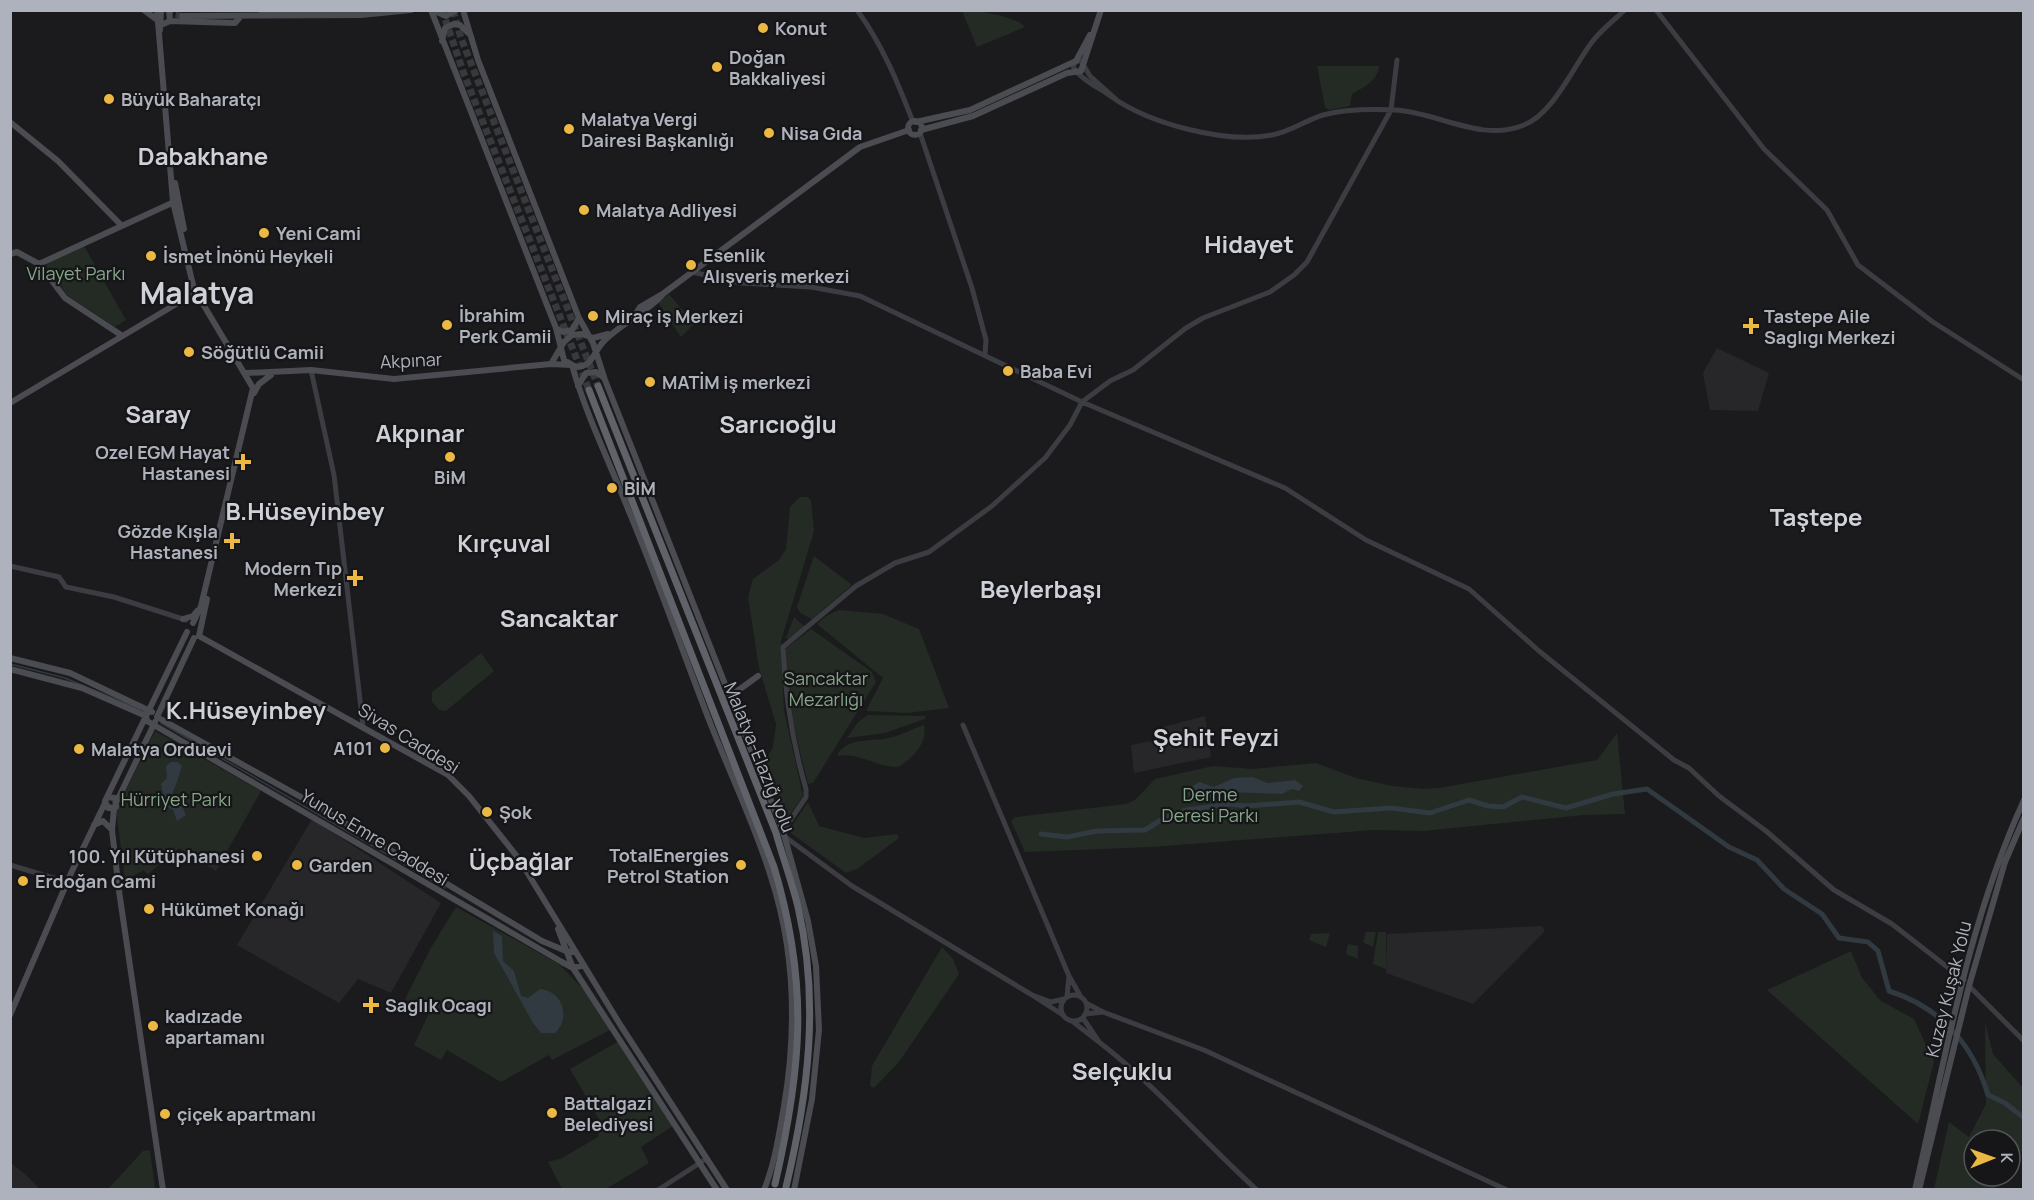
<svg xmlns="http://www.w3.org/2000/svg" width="2034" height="1200" font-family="Manrope,sans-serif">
	<rect width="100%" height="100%" fill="#1b1b1d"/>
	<!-- built -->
	<path fill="#27272a" d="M1717,348L1769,373L1758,411L1710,410L1703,373Z
		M1205,716L1211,757L1134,773L1131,745L1161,739L1159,728Z
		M312,819L441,903L391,993L358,979L339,1003L237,945Z
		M1542,926L1545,931L1473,1004L1386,973L1387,934Z
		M11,1163L25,1174L40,1189H11Z"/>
	<!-- green -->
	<path fill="#232b24" d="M962,11C978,10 1016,16 1025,27L977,47Z
		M1317,66H1379C1378,81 1364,87 1352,94L1350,106L1329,110L1325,107Z
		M83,244L126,320L115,327L67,295L46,266L47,263Z
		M669,294L694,324L681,337L658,302Z
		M800,497H808L811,501L814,531L781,641L784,711L803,796L787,819H785L764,763L773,747L776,724L759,668L748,597L753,579L779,560L786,549L790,507Z
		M814,556L852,585L812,619L800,613L797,607Z
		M839,610L883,614L919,629L949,708L907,713L866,711L883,678L817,624L826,616Z
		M794,617L805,627L788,639L786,638Z
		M811,629L872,672L876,682L813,783L808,784L789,707L785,649Z
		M481,653L494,671L446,711L439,710L432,702V692Z
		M868,715L925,716V719L885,733L847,738L858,722Z
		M924,725C928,743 912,759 898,767C875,767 859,752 837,756C845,737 871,742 888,738C900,736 912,729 924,725Z
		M155,731L261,791L216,871L179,848L148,874L144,870L125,880L116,810Z
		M1617,733L1625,814L1584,815L1423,831L1374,830L1152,847L1025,852L1011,821L1016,817L1126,804L1135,800L1155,779L1213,766L1252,769L1316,763L1356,778L1392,786L1424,789L1439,788L1597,760Z
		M808,802L819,826L864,838L897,834L899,838L857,869L846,873L791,833L792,826Z
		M456,907L559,964L589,995L610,1030L552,1060L549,1055L501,1082L447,1050L441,1060L414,1045L429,1013L405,999L432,946Z
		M1366,932H1376L1373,947L1363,942Z
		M1378,932H1386V969L1373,964Z
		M1330,933L1326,947L1309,940L1311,934Z
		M1348,944L1358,946V959L1346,954Z
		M942,947L953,959L959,974L899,1062L874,1088L870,1086L872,1066Z
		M1851,951L1862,978L1881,1001L1914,1019L1934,1062L1918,1124L1767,990Z
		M1985,1022L1993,1054L2023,1088V1152L2010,1149V1140H1974V1176H1993L1996,1189H1934L1949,1122L1969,1137L1986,1104Z
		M619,1041L673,1126L641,1147L649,1163L606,1189H562L548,1162L562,1158L598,1137L600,1121L570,1069Z
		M150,1150L155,1189H108L143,1151Z"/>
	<!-- water -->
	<path fill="#313941" d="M171,762H178L182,766C178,779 174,791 168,803L172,806L180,801L186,815L177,821L173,810L160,803L163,795L161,784L167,778L166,766Z
		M1253,777L1267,783L1295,780L1303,786L1299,791L1292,789L1282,794L1228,792L1210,798L1193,799L1188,794L1191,787L1199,782L1214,787L1234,778Z
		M493,931L502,936L503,961L514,971L521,996L528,998L540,989C563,991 571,1018 555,1033H541L533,1023L494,953Z"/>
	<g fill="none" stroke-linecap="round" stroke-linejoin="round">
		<!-- stream -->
		<path stroke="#313941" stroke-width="1.5" d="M10,664L65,678L139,709
			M161,723L445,888"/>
		<!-- canal -->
		<path stroke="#313941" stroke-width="5" d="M1041,834L1067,837L1097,831L1145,830L1166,817L1186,810L1230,804L1246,806L1299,802L1334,812L1391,808L1430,813L1469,800L1488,806L1503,807L1522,797L1566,808L1613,794L1647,789L1729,847L1757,860L1784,889L1822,914L1839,938L1868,942L1878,951L1889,991C1940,1007 1973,1044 1988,1095L2005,1103L2024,1118"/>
		<!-- secondary-tunnel -->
		<path stroke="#38393d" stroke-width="6" stroke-dasharray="6 3" stroke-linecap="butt" d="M158,11L182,16"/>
		<!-- trunk-tunnel -->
		<path stroke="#38393d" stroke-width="7" stroke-dasharray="7 3.5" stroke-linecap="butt" d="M442,10L464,74L589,390
			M453,10L461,38L598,386"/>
		<!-- tertiary -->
		<path stroke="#3c3d42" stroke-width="5" d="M857,10C882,44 898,83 913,122
			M1656,10L1764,149L1827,210L1858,265L1933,322L2024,380
			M1119,102L1090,76L1081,61H1076L1073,66C1078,78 1101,89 1112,97C1150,124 1226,144 1272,135C1290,132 1306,120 1323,115C1346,109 1371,109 1395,110C1438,112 1481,143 1524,125C1553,114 1573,67 1592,42C1601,30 1614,20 1625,10
			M920,133L972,288L986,340L985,354
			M692,272L740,283L811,287L860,296L1082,402L1285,488L1366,540L1469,589L1539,651L1674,760L1689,768L1719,796L1766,831L1834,890L1892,924L1964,980
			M311,370L334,475L363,726
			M10,566L59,577L66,587L114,597L186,620
			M963,725L1069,976
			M783,831L806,797V789C792,741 785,696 783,647L856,586L895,563L929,552L992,506L1045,458L1070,425L1082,402L1110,381L1133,370L1186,328L1203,318L1270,292L1294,275L1307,262L1391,110L1397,60
			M784,836L852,886L1032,995
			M10,865L67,882
			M1969,986L2024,1041
			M1061 1008a13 13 0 1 1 26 0a13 13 0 1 1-26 0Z
			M1067,996L1069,976L1081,997
			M1103,1012L1204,1050L1507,1190
			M1085,1014L1103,1012L1086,1003
			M1063,1015L1032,995L1051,1002L1064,999
			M1072,1021L1099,1042L1083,1018
			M1099,1042C1156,1086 1203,1141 1257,1190
			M658,1190L706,1159"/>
		<!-- secondary -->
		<path stroke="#4a4c52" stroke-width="6" d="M144,10L156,19
			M157,10L173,202L194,289L253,388L201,606L193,623
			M169,10L170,21
			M431,10L556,328L564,360L576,367C593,367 594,350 605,340C623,322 647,313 664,293
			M432,10L446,16L456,10
			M463,10L478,60L579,318L593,343L605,380L783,831L808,921L816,966L819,1030L812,1099L794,1190
			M262,13L361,10
			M182,16L361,15L411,10
			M161,25L170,21L235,23L240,17
			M160,30L161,10
			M442,41L445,28L454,24L460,25L468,33
			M908 128a7 7 0 1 1 14 0a7 7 0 1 1-14 0Z
			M10,122L58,161L121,225
			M916,122L970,110L1076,61L1090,35
			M921,130L973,116L1067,73L1081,71L1101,10
			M175,183L184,229
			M10,254L17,252L39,264L65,298L121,335
			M39,264L174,202
			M634,317L640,307L664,293L860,147L909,130
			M556,328L563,332L572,330L579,318
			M551,364L564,342L572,335L582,334L593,338L608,334
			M572,365C586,415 609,461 628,509C658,580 683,653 711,725C731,776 755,825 771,877C795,951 797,1029 784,1106C779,1134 775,1163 764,1190
			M246,373L311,370L394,379L551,364L571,365
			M578,386L586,373L596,372L603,377
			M254,393L259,384L271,375
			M10,403L198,291
			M183,619L193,616L197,611
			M187,632L146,716L147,721L562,962L573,968L584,965
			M199,636L448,775L469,796L519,859L621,1026L727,1190
			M199,636L207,599
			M194,638L157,717L317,806L542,941L566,951L575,952
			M10,658L70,673L152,712
			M10,669L82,688L146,716L105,801L108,808L116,807L115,798L107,797
			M729,697L758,676
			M117,801L155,722
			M114,808L112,830L119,891L163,1190
			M94,825L103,821L112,830
			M558,929L573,968L717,1190
			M10,1015L72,871L105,803
			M1915,1190C1945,1059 1968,922 2024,800
			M1919,1190L1969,986L2005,862L2024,818"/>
		<!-- trunk -->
		<path stroke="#60626a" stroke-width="7" d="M598,386L776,833C783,858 792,882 798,907C820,1002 808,1095 786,1187
			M589,390L774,867C809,984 802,1067 775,1184"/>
	</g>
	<!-- markers -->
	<g fill="#ecb844" stroke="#161618" stroke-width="2">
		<circle cx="763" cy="28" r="6"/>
		<circle cx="717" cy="67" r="6"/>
		<circle cx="109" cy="99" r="6"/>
		<circle cx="569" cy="129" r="6"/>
		<circle cx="769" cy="133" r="6"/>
		<circle cx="584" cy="210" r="6"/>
		<circle cx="264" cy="233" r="6"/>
		<circle cx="151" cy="256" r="6"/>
		<circle cx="691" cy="265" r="6"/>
		<circle cx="593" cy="316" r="6"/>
		<circle cx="447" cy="325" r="6"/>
		<path d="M1748 317h6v6h6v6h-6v6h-6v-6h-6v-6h6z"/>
		<circle cx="189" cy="352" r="6"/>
		<circle cx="1008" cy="371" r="6"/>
		<circle cx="650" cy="382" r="6"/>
		<circle cx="450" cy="457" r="6"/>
		<path d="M240 453h6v6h6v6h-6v6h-6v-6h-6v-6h6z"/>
		<circle cx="612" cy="488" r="6"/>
		<path d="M229 532h6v6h6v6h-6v6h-6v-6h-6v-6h6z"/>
		<path d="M352 569h6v6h6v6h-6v6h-6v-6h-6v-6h6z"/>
		<circle cx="385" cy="748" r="6"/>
		<circle cx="79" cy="749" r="6"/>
		<circle cx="487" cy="812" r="6"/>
		<circle cx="257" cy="856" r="6"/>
		<circle cx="297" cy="865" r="6"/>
		<circle cx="741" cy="865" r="6"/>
		<circle cx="23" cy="881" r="6"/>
		<circle cx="149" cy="909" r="6"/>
		<path d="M368 996h6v6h6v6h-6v6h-6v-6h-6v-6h6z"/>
		<circle cx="153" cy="1026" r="6"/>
		<circle cx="552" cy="1113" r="6"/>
		<circle cx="165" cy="1114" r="6"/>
	</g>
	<g text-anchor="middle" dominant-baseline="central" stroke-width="4.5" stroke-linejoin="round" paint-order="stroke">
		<!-- poi labels -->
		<g font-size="18" font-weight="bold" fill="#aeb2bc" stroke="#161618" text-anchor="start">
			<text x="775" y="28">Konut</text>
			<text x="729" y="57">Doğan<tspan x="729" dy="21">Bakkaliyesi</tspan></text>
			<text x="121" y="99">Büyük Baharatçı</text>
			<text x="581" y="119">Malatya Vergi<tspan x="581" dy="21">Dairesi Başkanlığı</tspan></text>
			<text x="781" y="133">Nisa Gıda</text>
			<text x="596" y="210">Malatya Adliyesi</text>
			<text x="276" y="233">Yeni Cami</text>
			<text x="703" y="255">Esenlik<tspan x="703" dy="21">Alışveriş merkezi</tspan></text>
			<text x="163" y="256">İsmet İnönü Heykeli</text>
			<text x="459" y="315">İbrahim<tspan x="459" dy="21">Perk Camii</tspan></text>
			<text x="605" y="316">Miraç iş Merkezi</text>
			<text x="1764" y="316">Tastepe Aile<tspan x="1764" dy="21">Saglıgı Merkezi</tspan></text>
			<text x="201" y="352">Söğütlü Camii</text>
			<text x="1020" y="371">Baba Evi</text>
			<text x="662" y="382">MATİM iş merkezi</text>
			<text x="230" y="452" text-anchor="end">Ozel EGM Hayat<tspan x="230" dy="21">Hastanesi</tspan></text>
			<text x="450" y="477" text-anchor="middle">BiM</text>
			<text x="624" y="488">BİM</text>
			<text x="218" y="531" text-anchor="end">Gözde Kışla<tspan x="218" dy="21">Hastanesi</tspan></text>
			<text x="342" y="568" text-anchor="end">Modern Tıp<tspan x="342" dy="21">Merkezi</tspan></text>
			<text x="373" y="748" text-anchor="end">A101</text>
			<text x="91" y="749">Malatya Orduevi</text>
			<text x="499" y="812">Şok</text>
			<text x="729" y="855" text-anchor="end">TotalEnergies<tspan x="729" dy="21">Petrol Station</tspan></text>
			<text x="245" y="856" text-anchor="end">100. Yıl Kütüphanesi</text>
			<text x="309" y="865">Garden</text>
			<text x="35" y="881">Erdoğan Cami</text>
			<text x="161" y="909">Hükümet Konağı</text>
			<text x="385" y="1005">Saglık Ocagı</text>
			<text x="165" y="1016">kadızade<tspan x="165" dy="21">apartamanı</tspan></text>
			<text x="564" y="1103">Battalgazi<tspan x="564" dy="21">Belediyesi</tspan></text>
			<text x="177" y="1114">çiçek apartmanı</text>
		</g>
		<!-- park labels -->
		<g font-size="18" fill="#86a689" stroke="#161618">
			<text x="76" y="273">Vilayet Parkı</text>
			<text x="826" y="678">Sancaktar<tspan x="826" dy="21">Mezarlığı</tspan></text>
			<text x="1210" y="794">Derme<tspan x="1210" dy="21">Deresi Parkı</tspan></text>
			<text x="176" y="799">Hürriyet Parkı</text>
		</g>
		<!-- street labels -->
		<g font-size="18" fill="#aeb2bc" stroke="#161618">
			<text transform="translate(411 360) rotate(-3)">Akpınar</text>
			<text transform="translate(409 738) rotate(32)">Sivas Caddesi</text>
			<text transform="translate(760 757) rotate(68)">Malatya-Elazığ yolu</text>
			<text transform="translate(375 837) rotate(31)">Yunus Emre Caddesi</text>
			<text transform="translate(1948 989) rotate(-76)">Kuzey Kuşak Yolu</text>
		</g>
		<!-- district labels -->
		<g font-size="24" font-weight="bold" fill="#cfd1d8" stroke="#161618">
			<text x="203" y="155">Dabakhane</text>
			<text x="1249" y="243">Hidayet</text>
			<text x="158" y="413">Saray</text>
			<text x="778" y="423">Sarıcıoğlu</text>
			<text x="420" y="432">Akpınar</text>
			<text x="305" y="510">B.Hüseyinbey</text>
			<text x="1816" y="516">Taştepe</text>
			<text x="504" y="542">Kırçuval</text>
			<text x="1041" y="588">Beylerbaşı</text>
			<text x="559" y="617">Sancaktar</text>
			<text x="246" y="709">K.Hüseyinbey</text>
			<text x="1216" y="736">Şehit Feyzi</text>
			<text x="521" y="860">Üçbağlar</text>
			<text x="1122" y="1070">Selçuklu</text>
		</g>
		<!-- town labels -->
		<g font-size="30" font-weight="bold" fill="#cfd1d8" stroke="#161618">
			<text x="197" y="292">Malatya</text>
		</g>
	</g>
	<!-- border -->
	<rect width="2034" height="1200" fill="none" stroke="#aeb2bc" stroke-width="24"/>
	<!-- north arrow -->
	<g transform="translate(1992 1158) rotate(89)"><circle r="28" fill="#161618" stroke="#53545a" stroke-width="1.5"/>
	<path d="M0-4.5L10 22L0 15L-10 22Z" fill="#ecb844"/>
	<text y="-9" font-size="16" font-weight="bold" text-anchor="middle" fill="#aeb2bc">K</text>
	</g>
</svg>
